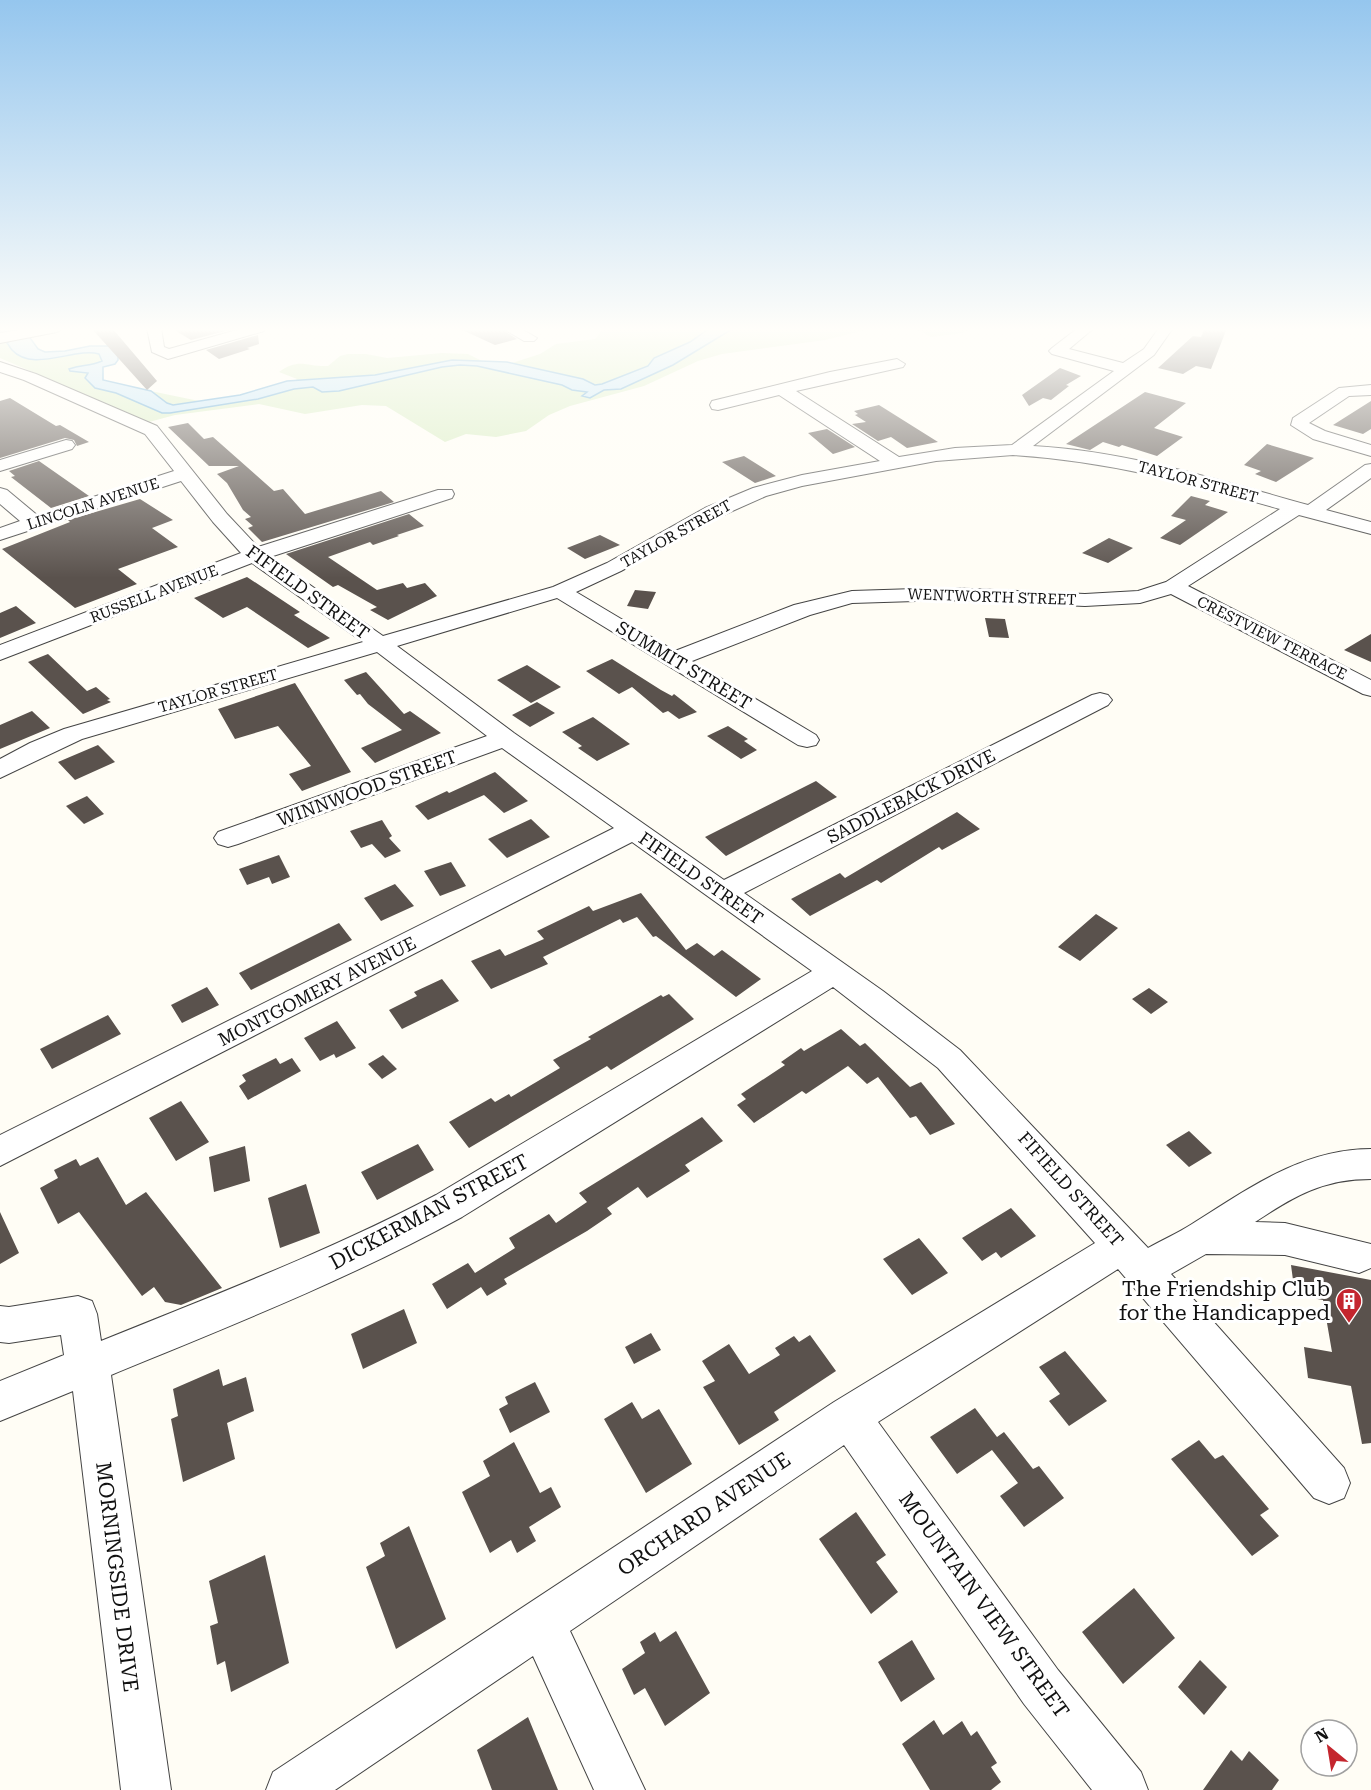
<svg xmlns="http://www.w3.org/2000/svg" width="1371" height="1790" font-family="'Roboto Serif',serif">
	<rect width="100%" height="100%" fill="#fffdf5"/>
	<!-- green -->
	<path fill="#d5ebbd" d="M604,328H874L825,340L722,354L698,361L644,386L570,406L549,415L526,431L496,437L466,434L445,442L386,406L362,405L305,414L259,404L175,415L149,422L0,358V343L25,338L46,353L104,346L100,377L107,382L199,401H212L293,382L297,379L279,372C299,357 307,367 328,366L340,356L348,354H366L387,358L442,353L468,354L484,362L509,364L540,354L556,344L595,339Z
		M914,328H971L963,333L931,337Z"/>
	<!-- water -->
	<path fill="#b9e0f7" stroke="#3f96cf" stroke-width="1.5" d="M0,328H23L38,349L45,352L65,351L90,346H118V360L115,364L103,367V380L151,391L167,403L173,405L240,395L287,381L375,375L452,360L507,362L583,379L595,385L602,384L648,366L654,358L690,342L710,328H734L673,365L621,389L604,390L590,398L582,396L587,392L572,390L562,385L477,366L460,365L442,367L339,391L322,392L313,387L294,389L258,399L170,413H162L116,393L95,388L85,378L88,373L70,371L69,369C82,364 88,367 102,361L99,354C75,347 33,373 12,350C10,348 9,345 7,343L10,341L0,332Z"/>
	<!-- building -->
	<path fill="#5a524d" d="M112,328L157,381L147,390L93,330Z
		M171,328H237L191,340Z
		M458,328H500L517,339L495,345Z
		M1205,328H1227L1211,369L1196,366L1183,374L1158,368L1193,336L1201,337Z
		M258,335L259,344L247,348L250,349L219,359L206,350Z
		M1060,368L1081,376L1066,385L1069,386L1051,400L1043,398L1029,406L1022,395Z
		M1145,392L1186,403L1154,428L1183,437L1157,456L1122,445L1119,447L1103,442L1090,450L1066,444Z
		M10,398L56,426L60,425L89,442L77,446L74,440L65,438L0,458V401Z
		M1371,401V429L1363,434L1333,425Z
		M879,405L938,442L907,448L891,437L878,441L852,424L866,422L855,415L858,414L854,411Z
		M188,423L204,439L213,437L274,491L283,489L305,514L381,491L394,502L262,542L248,528L253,526L245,519L251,517L243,510L227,483L217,474L239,466H209L168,427Z
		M827,429L855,447L833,454L808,433Z
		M1267,444L1314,458L1276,482L1255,474L1261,471L1244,465Z
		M744,456L776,476L755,483L722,462Z
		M39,461L89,496L51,508L11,477L15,476L9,471Z
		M1191,496L1210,501L1205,505L1228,512L1180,545L1160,538L1186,520L1171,516Z
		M140,499L173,520L152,528L178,547L118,569L137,584L75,608L2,549L70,522L68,520Z
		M409,514L424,526L397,535L399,536L373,545L370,542L328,557L377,590L403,583L407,588L425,583L437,596L388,620L370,610L377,607L338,585L333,587L286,554Z
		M600,535L620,545L585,559L567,548Z
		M1109,538L1133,548L1108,563L1082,553Z
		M247,577L300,612L294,615L330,638L308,648L247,607L223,618L194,598Z
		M635,590L656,592L648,609L627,606Z
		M16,606L36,623L0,638V613Z
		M985,618L1005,619L1009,638L989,637Z
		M1371,634V662L1344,650Z
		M48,654L87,691L96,687L110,699L107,700L111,702L83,714L28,662Z
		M612,659L661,690L672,696L674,694L697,712L679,719L668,711L663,713L632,687L619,694L586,671Z
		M527,665L561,687L531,703L497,680Z
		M366,672L404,714L410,711L441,733L375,763L361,748L402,730L368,704L360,694L357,695L344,680Z
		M295,683L351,772L302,791L289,774L311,766L278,726L235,739L218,709Z
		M537,702L555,713L530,727L512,715Z
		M32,711L50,728L0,749V725Z
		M593,717L630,744L597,761L578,748L582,746L562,732Z
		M728,726L748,739L744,741L757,750L741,759L707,736Z
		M98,745L115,762L75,780L58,762Z
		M495,772L528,801L504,813L484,795L428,820L415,806L447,791L449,793Z
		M816,781L837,797L726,856L705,837Z
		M87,796L104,814L84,824L66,806Z
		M957,812L980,829L942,850L939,847L881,883L877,880L810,916L791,899L840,873L845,878Z
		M531,819L550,837L507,858L488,839Z
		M382,820L392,836L389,838L401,851L385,858L372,844L361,848L350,831Z
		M279,855L290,877L272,884L269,877L247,885L239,869Z
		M451,862L466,886L440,896L424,871Z
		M395,884L414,906L381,921L364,898Z
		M641,893L686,950L697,943L714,956L722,950L761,979L736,997L656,936L653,937L637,917L623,923L620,919L543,957L548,964L491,989L471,961L500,949L505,956L544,939L537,931L589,906L593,911Z
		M1096,914L1118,928L1080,961L1058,947Z
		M339,923L352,940L251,990L239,973Z
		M442,979L459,1001L402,1029L389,1010L417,996L414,992Z
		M207,987L219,1005L182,1023L171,1005Z
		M1149,988L1168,1002L1151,1014L1132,999Z
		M669,994L694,1019L611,1070L607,1066L469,1148L449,1122L491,1098L495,1102L509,1094L511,1097L560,1068L553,1060L591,1039L588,1037L661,995L663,997Z
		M108,1015L121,1034L52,1069L40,1049Z
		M337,1021L356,1048L336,1058L334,1054L320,1061L304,1038Z
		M841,1029L860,1046L865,1043L910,1087L921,1082L955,1124L930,1135L916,1116L910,1118L878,1077L867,1084L848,1066L806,1094L802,1091L754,1123L737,1105L746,1099L741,1094L785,1065L781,1062L801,1048L804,1051Z
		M383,1055L397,1069L382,1079L368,1064Z
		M276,1058L280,1064L292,1058L301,1071L248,1100L239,1086L246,1081L242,1075Z
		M181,1101L209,1142L176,1161L149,1118Z
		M702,1117L723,1141L685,1165L690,1171L647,1198L638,1187L607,1208L612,1214L587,1231L504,1279L507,1284L487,1296L481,1287L447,1309L432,1284L468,1263L475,1273L515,1248L509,1238L549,1214L556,1223L587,1202L579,1193Z
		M1189,1131L1212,1153L1189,1167L1166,1145Z
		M418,1144L434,1170L377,1200L361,1172Z
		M245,1146L250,1181L214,1192L209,1157Z
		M98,1157L126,1205L146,1192L222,1288L181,1305L165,1302L154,1287L142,1296L79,1212L58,1224L40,1188L58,1178L54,1170L76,1159L80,1166Z
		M306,1184L320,1233L280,1248L268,1198Z
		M1011,1208L1036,1236L1001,1258L996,1252L982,1261L962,1238Z
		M0,1212L19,1253L0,1264Z
		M919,1238L948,1273L912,1295L883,1259Z
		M1291,1265L1371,1280V1443L1362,1444L1351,1386L1308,1378L1304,1347L1332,1352L1323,1300L1295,1295Z
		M404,1309L417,1343L363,1369L351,1334Z
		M651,1333L661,1350L634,1364L625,1347Z
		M810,1335L836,1371L774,1412L779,1420L739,1445L703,1387L715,1381L702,1361L729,1344L749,1374L780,1355L775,1348L794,1336L799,1342Z
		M1065,1351L1107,1401L1069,1426L1049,1401L1060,1394L1039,1367Z
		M219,1369L223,1386L246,1377L254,1411L227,1423L235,1459L183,1482L171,1419L178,1416L173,1389Z
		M535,1382L550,1412L510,1433L499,1409L508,1404L505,1397Z
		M632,1402L642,1419L659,1409L692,1464L646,1493L604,1419Z
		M975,1408L997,1437L1004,1432L1033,1469L1039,1466L1064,1498L1024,1527L1000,1496L1018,1483L992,1450L957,1474L930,1437Z
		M1199,1440L1215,1459L1223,1455L1269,1509L1260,1515L1279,1536L1252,1556L1171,1459Z
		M514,1442L540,1493L551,1487L561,1507L529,1527L536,1541L517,1553L511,1540L490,1553L462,1492L490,1476L483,1461Z
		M856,1512L886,1555L876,1562L898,1592L871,1614L819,1539Z
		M409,1526L446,1619L396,1649L366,1567L385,1556L380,1543Z
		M265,1555L289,1663L231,1692L225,1661L217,1665L210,1626L218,1623L209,1581Z
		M1134,1588L1175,1638L1123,1684L1082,1632Z
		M676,1631L710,1693L665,1726L645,1688L634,1695L622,1669L645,1653L640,1642L655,1632L660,1642Z
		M912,1640L935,1679L901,1702L878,1662Z
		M1200,1660L1227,1687L1204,1715L1178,1687Z
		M528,1717L558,1790H492L477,1750Z
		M934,1720L943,1735L962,1721L971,1736L977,1731L997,1763L991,1767L1001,1782L991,1790H930L902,1744Z
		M1231,1750L1242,1761L1249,1751L1279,1780L1272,1790H1203Z"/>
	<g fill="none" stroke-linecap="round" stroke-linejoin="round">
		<!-- minor casing -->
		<g stroke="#444" stroke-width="2">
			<path id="minor" d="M34,328H64L57,332L0,343V333Z
				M147,328H161L164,347L169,349L244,328H266L264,331L168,359L152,352Z
				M502,328H520L537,338L534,341H524Z
				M1078,328H1094L1069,349L1123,363L1144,349L1159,328H1173L1154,355L1033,446C1127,451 1218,480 1308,505L1365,465L1371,464V478L1326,510L1371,522V534L1299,515L1188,586L1371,680V696L1363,694L1171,594L1140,603L1085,606L947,600L852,603L810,615L692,661L816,735L819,740L816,745L807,747L798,745L557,598L397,646L514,733L724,880L1092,695L1100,693L1108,695L1112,700L1108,705L744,893L883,991L960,1050L1148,1248C1162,1240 1178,1233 1192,1224C1248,1189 1302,1149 1371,1149V1179C1323,1179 1294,1196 1255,1222L1285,1223L1371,1244V1268L1359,1273L1285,1255L1206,1254L1171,1274L1344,1468L1350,1483L1344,1498L1329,1504L1314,1498L1118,1269L878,1422L1058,1670L1141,1772L1148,1790H1092L1024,1704L844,1445L570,1631L645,1790H594L533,1656L335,1790H266L273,1772L834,1402L1095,1243L938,1068L833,987L462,1217C349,1279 230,1326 111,1375L171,1790H121L73,1391L0,1421V1381L64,1355L61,1335L9,1343L0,1342V1306L9,1307L78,1296L92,1301L97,1314L101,1341C214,1295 328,1252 436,1195L812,971L632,842L0,1166V1135L614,828L502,748L238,844L228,847L218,844L214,838L218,832L487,736L377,652L82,739L0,778V759L30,743L64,729L363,642L252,563L0,660V645L241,553L213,522L181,481L0,540V528L20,521L0,504V488L7,490L37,515L174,471L145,434L24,380L0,372V362L36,374L157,426L227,514L258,547L438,490H452L454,494L452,498L270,557L383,636L553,587L607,563L705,508L753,488L802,475L880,461L779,395L718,410L712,409L710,405L712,401L830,372L897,359L905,364L903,367L796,391L899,457L955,448L1012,445L1114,371L1052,354L1049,351L1052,348ZM1013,455C1109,461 1189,483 1280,509L1166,582L1138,591L1085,594L947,588L852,591L794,605L675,651L576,592L621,571L719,517L766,496L802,486L936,461Z
				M1371,385V395L1349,396L1309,423L1325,431L1371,445V456L1313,439L1291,425L1293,418L1339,388Z
				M66,440L72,441L75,445L72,449L0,471V460Z"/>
		</g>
		<!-- minor -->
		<use href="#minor" fill="#fff" fill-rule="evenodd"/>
	</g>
	<!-- sky -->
	<linearGradient id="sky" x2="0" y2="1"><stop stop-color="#95c6ee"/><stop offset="0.57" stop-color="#fffefa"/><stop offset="1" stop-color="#fffefa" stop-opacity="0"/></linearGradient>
	<rect width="1371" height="578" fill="url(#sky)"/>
	<!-- icons -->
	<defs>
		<g id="building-pin" transform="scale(1.35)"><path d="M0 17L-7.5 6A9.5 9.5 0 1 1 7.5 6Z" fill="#c4262e" stroke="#fff"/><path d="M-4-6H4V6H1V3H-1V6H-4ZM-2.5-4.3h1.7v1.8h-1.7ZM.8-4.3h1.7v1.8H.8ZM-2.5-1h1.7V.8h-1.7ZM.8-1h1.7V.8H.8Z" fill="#fff"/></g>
	</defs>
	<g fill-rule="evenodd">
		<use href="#building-pin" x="1349" y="1301"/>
	</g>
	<g text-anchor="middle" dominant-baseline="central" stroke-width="6" stroke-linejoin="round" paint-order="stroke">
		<!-- far-street labels -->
		<g font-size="15" fill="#111" stroke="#fff">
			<text transform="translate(1198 482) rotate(15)">TAYLOR STREET</text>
			<text transform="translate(93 504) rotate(-18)">LINCOLN AVENUE</text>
			<text transform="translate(676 534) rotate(-29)">TAYLOR STREET</text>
			<text transform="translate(154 594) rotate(-21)">RUSSELL AVENUE</text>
			<text transform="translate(992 597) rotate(2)">WENTWORTH STREET</text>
			<text transform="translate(1272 638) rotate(27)">CRESTVIEW TERRACE</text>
			<text transform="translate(218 691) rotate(-16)">TAYLOR STREET</text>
		</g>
		<!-- street labels -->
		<g font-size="18" fill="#111" stroke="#fff">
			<text transform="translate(308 592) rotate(36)">FIFIELD STREET</text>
			<text transform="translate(684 665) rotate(31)">SUMMIT STREET</text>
			<text transform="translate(367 788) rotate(-20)">WINNWOOD STREET</text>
			<text transform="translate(911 796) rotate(-27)">SADDLEBACK DRIVE</text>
			<text transform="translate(701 878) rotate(35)">FIFIELD STREET</text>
			<text transform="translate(317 991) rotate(-27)">MONTGOMERY AVENUE</text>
			<text transform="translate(1071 1189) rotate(48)">FIFIELD STREET</text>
		</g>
		<!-- near-street labels -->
		<g font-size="21" fill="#111" stroke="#fff">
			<text transform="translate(429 1212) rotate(-28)">DICKERMAN STREET</text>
			<text transform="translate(704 1514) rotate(-34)">ORCHARD AVENUE</text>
			<text transform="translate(117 1577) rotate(83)">MORNINGSIDE DRIVE</text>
			<text transform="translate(984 1605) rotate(54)">MOUNTAIN VIEW STREET</text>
		</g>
		<!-- near-poi labels -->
		<g font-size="21" fill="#111" stroke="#fff" text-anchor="end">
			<text x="1330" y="1289">The Friendship Club<tspan x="1330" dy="24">for the Handicapped</tspan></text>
		</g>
	</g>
	<!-- north arrow -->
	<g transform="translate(1329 1748) rotate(330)"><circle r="28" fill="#ffffff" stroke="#a0a0a0" stroke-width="1.5"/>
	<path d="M0-4.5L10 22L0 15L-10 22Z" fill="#c4262e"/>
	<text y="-9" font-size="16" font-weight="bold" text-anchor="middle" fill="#111111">N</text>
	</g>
</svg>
